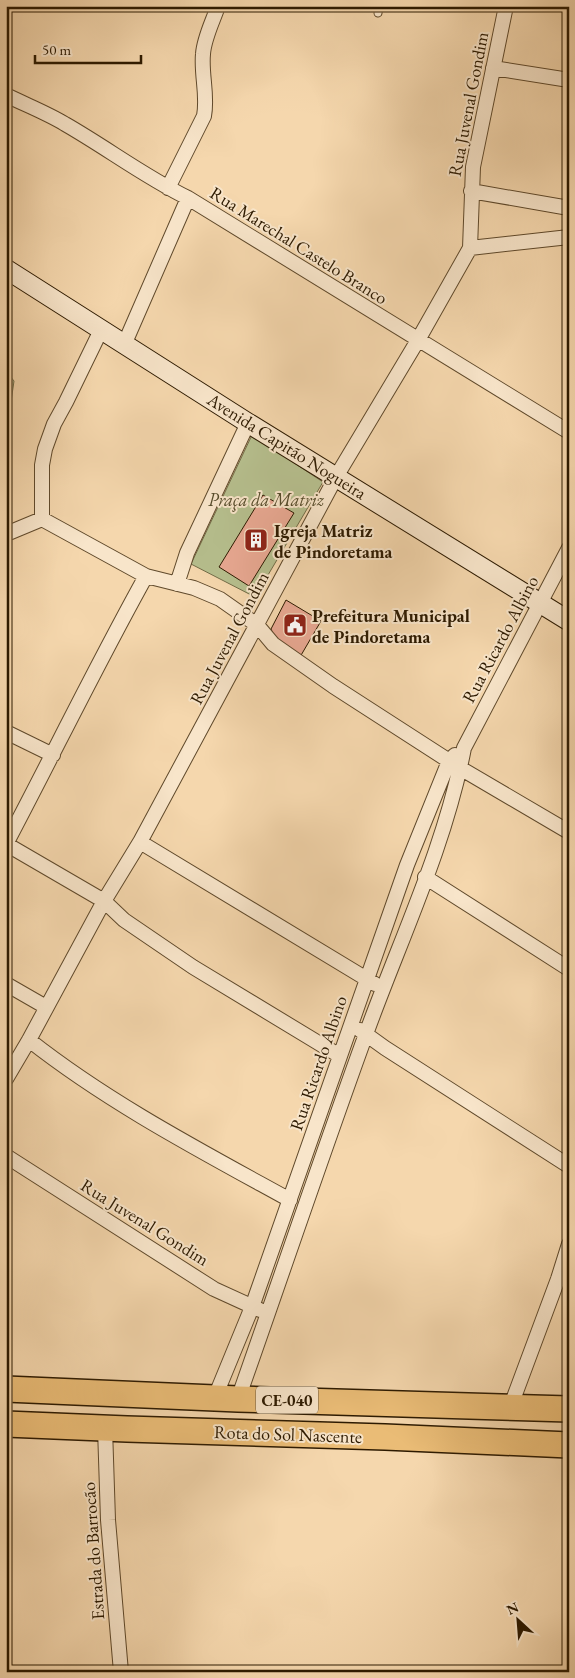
<svg xmlns="http://www.w3.org/2000/svg" width="575" height="1678" font-family="'EB Garamond',serif">
	<rect width="100%" height="100%" fill="#f5d7ad"/>
	<filter id="stains"><feTurbulence type="fractalNoise" baseFrequency=".004" numOctaves="4"/><feColorMatrix values="0 0 0 0 .2 0 0 0 0 .09 0 0 0 0 .02 0 0 0 .5 -.17"/></filter>
	<radialGradient id="worn" r=".72"><stop offset=".6" stop-color="#630" stop-opacity="0"/><stop offset="1" stop-color="#630" stop-opacity=".3"/></radialGradient>
	<!-- green -->
	<path fill="#b6bf8e" stroke="#726c47" d="M6,371L14,381L6,436Z
		M252,435L323,482L255,597L191,564Z"/>
	<!-- building -->
	<path fill="#e8a892" stroke="#2d1a00" d="M263,495L294,513L249,586L219,567Z
		M286,600L321,621L300,657L276,641L271,629Z"/>
	<g fill="none" stroke-linecap="round" stroke-linejoin="round">
		<!-- lane casing -->
		<g stroke="#5f492b" stroke-width="9">
			<path id="lane" d="M378,13L379,6"/>
		</g>
		<!-- street casing -->
		<g stroke="#5f492b" stroke-width="16">
			<path id="street" d="M493,68L569,80
				M6,95C26,105 47,113 65,124C107,148 145,177 188,198L569,432
				M168,188L204,116C208,95 201,75 203,54C204,38 213,21 218,6
				M471,191L569,208
				M470,248L569,237
				M101,330L66,402L54,424L45,449L42,465V519L146,576L194,588L220,599L257,625L273,644L333,686L460,768L569,832
				M124,345L188,198
				M6,534L42,519
				M146,576C97,664 53,755 6,844L104,901L124,920L193,967L340,1056
				M177,584L187,553L248,423
				M6,732L53,755
				M140,842L375,984
				M425,877L569,969
				M6,984L46,1007
				M360,1030L385,1048L569,1166
				M29,1040C109,1103 201,1151 290,1200
				M6,1079L29,1040L104,901L140,842L336,477L418,340L470,248L473,167L506,6
				M6,1156L214,1289L260,1310
				M215,1397L252,1307L407,865L449,761L455,755
				M238,1399C281,1277 322,1155 366,1034C400,940 445,847 464,748L569,548
				M510,1408L558,1279L569,1244
				M105,1428L108,1520L121,1672"/>
		</g>
		<!-- secondary casing -->
		<g stroke="#2d1a00" stroke-width="21">
			<path id="secondary" d="M6,269L248,423L569,621"/>
		</g>
		<!-- highway casing -->
		<g stroke="#2d1a00" stroke-width="28">
			<path id="highway" d="M6,1389L238,1399L569,1409
				M6,1424L127,1429L385,1437L569,1445"/>
		</g>
		<!-- lane -->
		<use href="#lane" stroke="#f8e5ca" stroke-width="7"/>
		<!-- street -->
		<use href="#street" stroke="#f8e5ca" stroke-width="14"/>
		<!-- secondary -->
		<use href="#secondary" stroke="#f8e5ca" stroke-width="19"/>
		<!-- highway -->
		<use href="#highway" stroke="#eabc76" stroke-width="25"/>
	</g>
	<!-- icons -->
	<defs>
		<g id="building-square" transform="scale(1.25)"><rect x="-9" y="-9" width="18" height="18" rx="4" fill="#8f2418" stroke="#f8e5ca"/><path d="M-4-6H4V6H1V3H-1V6H-4ZM-2.5-4.3h1.7v1.8h-1.7ZM.8-4.3h1.7v1.8H.8ZM-2.5-1h1.7V.8h-1.7ZM.8-1h1.7V.8H.8Z" fill="#fff"/></g>
		<g id="civic-square" transform="scale(1.25)"><rect x="-9" y="-9" width="18" height="18" rx="4" fill="#8f2418" stroke="#f8e5ca"/><path d="M-.6-6.5H3V-4.5H.6V-3L4-1V1h2V6H-6V1h2V-1L-.6-3ZM-1.2 2.5V6h2.4V2.5Z" fill="#fff"/></g>
	</defs>
	<g fill-rule="evenodd">
		<use href="#building-square" x="256" y="540"/>
		<use href="#civic-square" x="295" y="625"/>
	</g>
	<g text-anchor="middle" dominant-baseline="central" stroke-width="4" stroke-linejoin="round" paint-order="stroke">
		<!-- shield labels -->
		<rect fill="#f8e5ca" stroke="#6a573d" stroke-width="1" x="256" y="1386.5" width="62" height="27" rx="4"/>
		<g font-size="16" font-weight="bold" fill="#2d1a00">
			<text x="287" y="1400">CE-040</text>
		</g>
		<!-- street labels -->
		<g font-size="18" fill="#2d1a00" stroke="#f8e5ca">
			<text transform="translate(468 104) rotate(-79)">Rua Juvenal Gondim</text>
			<text transform="translate(299 245) rotate(32)">Rua Marechal Castelo Branco</text>
			<text transform="translate(287 446) rotate(32)">Avenida Capitão Nogueira</text>
			<text transform="translate(229 638) rotate(-62)">Rua Juvenal Gondim</text>
			<text transform="translate(500 639) rotate(-62)">Rua Ricardo Albino</text>
			<text transform="translate(318 1063) rotate(-71)">Rua Ricardo Albino</text>
			<text transform="translate(145 1222) rotate(32)">Rua Juvenal Gondim</text>
			<text transform="translate(288 1434) rotate(2)">Rota do Sol Nascente</text>
			<text transform="translate(93 1551) rotate(-94)">Estrada do Barrocão</text>
		</g>
		<!-- park labels -->
		<g font-size="18" font-style="italic" fill="#564c2b" stroke="#f8e5ca">
			<text x="266" y="499">Praça da Matriz</text>
		</g>
		<!-- poi labels -->
		<g font-size="18" font-weight="bold" fill="#2d1a00" stroke="#f8e5ca" text-anchor="start">
			<text x="274" y="530">Igreja Matriz<tspan x="274" dy="21">de Pindoretama</tspan></text>
			<text x="312" y="615">Prefeitura Municipal<tspan x="312" dy="21">de Pindoretama</tspan></text>
		</g>
	</g>
	<!-- margin -->
	<rect width="575" height="1678" fill="none" stroke="#f5d7ad" stroke-width="25"/>
	<rect x="8" y="8" width="560" height="1663" fill="none" stroke="#2d1a00" stroke-width="2.5"/>
	<rect x="12" y="12" width="550" height="1653" fill="none" stroke="#2d1a00"/>
	<!-- north arrow -->
	<g transform="translate(518 1620) rotate(334)" stroke="#f8e5ca" stroke-width="4" paint-order="stroke">
	<path d="M0-4L9 19L0 12L-9 19Z" fill="#2d1a00"/>
	<text y="-8" font-size="14" font-weight="bold" text-anchor="middle" fill="#2d1a00">N</text>
	</g>
	<!-- scale -->
	<path d="M35 55v8h106v-8" fill="none" stroke="#2d1a00" stroke-width="2.5"/>
	<text x="42" y="55" font-size="15" fill="#2d1a00" stroke="#f8e5ca" stroke-width="4" paint-order="stroke">50 m</text>
	<rect width="100%" height="100%" filter="url(#stains)"/>
	<rect width="100%" height="100%" fill="url(#worn)"/>
</svg>
